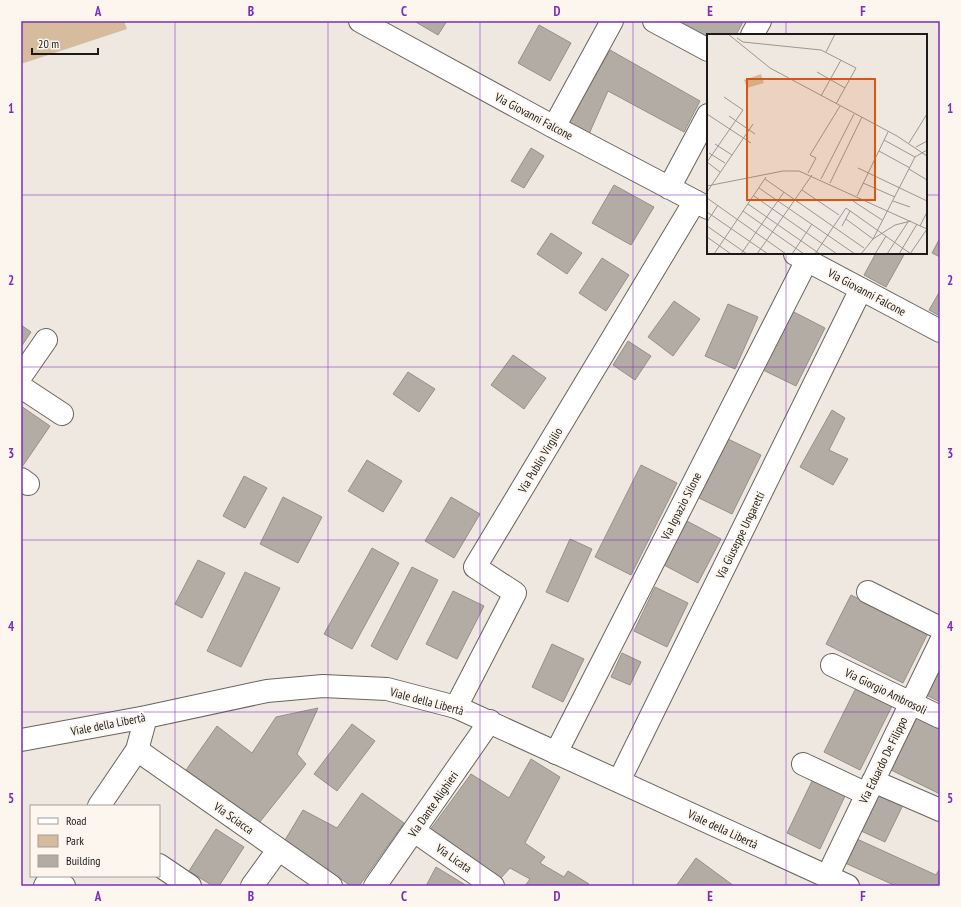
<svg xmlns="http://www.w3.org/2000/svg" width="961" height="907" font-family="'PT Sans Narrow',sans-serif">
	<rect width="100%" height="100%" fill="#efe8e1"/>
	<!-- green -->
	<path fill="#d6bc9d" d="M21,21H124L127,29L21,64Z"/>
	<!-- building -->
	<path fill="#b2aca5" stroke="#96908a" d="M414,21H447L438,35Z
		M675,21H742L743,22L736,35H708V39Z
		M539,25L571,43L550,81L518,63Z
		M610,50L700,101L684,132L608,91L589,134L569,122Z
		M531,148L544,156L524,188L511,181Z
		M614,185L654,207L631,245L592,223Z
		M551,233L582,253L567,274L537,254Z
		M940,238V257L932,253Z
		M876,253H905L886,287L864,275Z
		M602,258L629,275L606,311L579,293Z
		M940,291V316L929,310Z
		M674,301L700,319L673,356L648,337Z
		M728,304L758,317L735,369L705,356Z
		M790,310L825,328L796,386L761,369Z
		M21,325L31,332L21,347Z
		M628,341L651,356L635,380L613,365Z
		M513,355L546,378L524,409L491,385Z
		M408,372L435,389L419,412L393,394Z
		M21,406L50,426L22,467L21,466Z
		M832,410L845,418L829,450L848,459L833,485L800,467Z
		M726,438L761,455L732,514L697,497Z
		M367,460L402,481L383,512L348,491Z
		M641,465L677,483L631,575L595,557Z
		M244,476L267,488L245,528L223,516Z
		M283,497L322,517L298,563L260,544Z
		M451,497L480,514L454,558L425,541Z
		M685,520L721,539L698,583L662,564Z
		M570,539L592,549L568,602L546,592Z
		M372,548L399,563L352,649L324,634Z
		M198,560L225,573L202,618L175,604Z
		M412,567L438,580L397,660L371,646Z
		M245,572L280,588L241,667L207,651Z
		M655,587L688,603L667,647L634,631Z
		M453,591L484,606L457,659L426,644Z
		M851,595L928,633L903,683L826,644Z
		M552,644L584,659L563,702L532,687Z
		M622,653L641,662L630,685L611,677Z
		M938,671L940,672V702L926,695Z
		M856,688L892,706L860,770L824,752Z
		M318,708L297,754L306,764L259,823L186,770L217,726L252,753L276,717Z
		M917,717L940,729V794L891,770Z
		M352,724L375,741L337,791L314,774Z
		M531,759L560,777L525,843L545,857L540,863L564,877L568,871L589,884L587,886H525L530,879L510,868L500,879L430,830L471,774L509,798Z
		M813,779L846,794L820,849L787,833Z
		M877,792L903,805L885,842L859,830Z
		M362,793L404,823L359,886H351L285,840L303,810L337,828Z
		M216,829L244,847L219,886H213L189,871Z
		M857,839L936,875L940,868V886H896L845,863Z
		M696,858L734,886H676Z
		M436,867L467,886H426Z"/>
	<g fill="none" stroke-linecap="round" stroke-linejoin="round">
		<!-- minor casing -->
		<g stroke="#6a645e" stroke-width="24">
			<path id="minor" d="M360,21L554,127L708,208
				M654,21L708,50
				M752,35L760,21
				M554,127L612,21
				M669,188L708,115
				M795,254L940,331
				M21,376L46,340
				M21,387L62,414
				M21,479L28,484
				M868,592L940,628
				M832,665L940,717
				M456,707L515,593L475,567L695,201
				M137,750L331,886
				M556,753L807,260
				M803,764L867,794
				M619,781L861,289
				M873,781L940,810
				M414,831L493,886
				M159,865L190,886
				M51,877L64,886
				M827,877L940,643
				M252,886L278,850"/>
		</g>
		<!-- tertiary casing -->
		<g stroke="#6a645e" stroke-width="24">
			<path id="tertiary" d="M21,740L146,717L267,691L323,686L387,689L456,707L848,886
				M99,806L137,750L146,717
				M45,886L51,876
				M375,886L490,721"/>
		</g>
		<!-- minor -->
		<use href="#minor" stroke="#fff" stroke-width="22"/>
		<!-- tertiary -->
		<use href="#tertiary" stroke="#fff" stroke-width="22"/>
	</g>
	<!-- grid -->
	<path fill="none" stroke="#7b2cbf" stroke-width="1" stroke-opacity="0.55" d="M175,21V886M328,21V886M480,21V886M633,21V886M786,21V35M21,195H708M926,195H940M786,253V886M21,367H940M21,540H940M21,712H940"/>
	<g text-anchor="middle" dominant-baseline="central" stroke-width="4" stroke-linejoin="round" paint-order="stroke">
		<!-- street labels -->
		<g font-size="12" fill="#1c1a18" stroke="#fcf6ef">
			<text transform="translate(534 116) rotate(28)">Via Giovanni Falcone</text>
			<text transform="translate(867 292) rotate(28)">Via Giovanni Falcone</text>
			<text transform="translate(540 460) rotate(-59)">Via Publio Virgilio</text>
			<text transform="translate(681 506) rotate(-63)">Via Ignazio Silone</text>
			<text transform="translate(740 535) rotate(-64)">Via Giuseppe Ungaretti</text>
			<text transform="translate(886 691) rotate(26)">Via Giorgio Ambrosoli</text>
			<text transform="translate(427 701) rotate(15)">Viale della Libertà</text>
			<text transform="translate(108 724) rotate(-11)">Viale della Libertà</text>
			<text transform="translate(883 760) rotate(-64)">Via Eduardo De Filippo</text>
			<text transform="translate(433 804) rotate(-55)">Via Dante Alighieri</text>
			<text transform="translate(234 818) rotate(35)">Via Sciacca</text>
			<text transform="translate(723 829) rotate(25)">Viale della Libertà</text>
			<text transform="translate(454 858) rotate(35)">Via Licata</text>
		</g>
	</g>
	<!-- overview -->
	<g transform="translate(707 34)">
		<rect width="220" height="220" fill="#efe8e1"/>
		<path d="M54,40L57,49L40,54L37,46Z" fill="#d6bc9d"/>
		<path fill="none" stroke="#9b9691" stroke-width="1" d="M21,0L63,34L190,102L220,122M30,4L36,8L114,16L149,34L129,70M119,18L128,0M110,38L138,54M114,62L134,26M0,80L44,109M22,82L48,100M177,106L208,123M202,109L220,80M8,110L25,121M209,113L220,107M172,117L203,134M2,119L18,129M0,128L36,76L17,63M0,128L13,138M151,134L220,167M202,135L220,146M101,139L109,124L103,121L133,72M58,145L157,214M114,145L147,80M123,149L155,83M156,149L188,163M0,152L76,137H92L220,195M52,154L148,220M95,156L132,181M0,158L46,90M47,162L130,220M150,162L181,98M0,164L79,220M146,167L175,186M186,167L203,173M41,170L113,220M36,177L97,220M0,178L61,220M139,185L166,205L208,123L220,116M0,188L11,171M0,192L40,220M135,192L143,177M213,192L220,178V166M0,203L24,220M7,220L59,143M34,220L77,158M50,220L105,141M85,220L105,190M108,220L139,174L204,220M154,220L166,205L188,191L204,187M168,220L179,202M180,220L201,188M192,220L210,190M203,220L220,195"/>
		<path fill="#de560d" fill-opacity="0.15" stroke="#de560d" stroke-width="2" d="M40,45H168V166H40Z"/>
		<rect width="220" height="220" fill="none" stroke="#1c1a18" stroke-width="2"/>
	</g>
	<!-- border -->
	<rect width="961" height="907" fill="none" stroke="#fcf6ef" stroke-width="44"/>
	<!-- legend -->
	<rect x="30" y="805" width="130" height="72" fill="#fcf6ef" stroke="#a29e99"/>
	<rect x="38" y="818" width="20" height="6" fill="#ffffff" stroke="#a29e99"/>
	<text x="66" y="825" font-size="12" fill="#1c1a18">Road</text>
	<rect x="38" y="835" width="20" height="12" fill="#d6bc9d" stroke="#a29e99"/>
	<text x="66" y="845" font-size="12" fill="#1c1a18">Park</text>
	<rect x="38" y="855" width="20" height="12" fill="#b2aca5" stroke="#a29e99"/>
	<text x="66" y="865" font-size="12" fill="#1c1a18">Building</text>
	<!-- scale -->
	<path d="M32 48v6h66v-6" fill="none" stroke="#1c1a18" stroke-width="2"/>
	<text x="38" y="48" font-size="12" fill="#1c1a18" stroke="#fcf6ef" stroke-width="3" paint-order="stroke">20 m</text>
	<rect x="22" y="22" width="917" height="863" fill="none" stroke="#7b2cbf" stroke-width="1.5"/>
	<g font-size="13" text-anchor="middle" font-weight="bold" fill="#7b2cbf">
		<text x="98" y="16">A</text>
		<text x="251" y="16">B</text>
		<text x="404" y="16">C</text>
		<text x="557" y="16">D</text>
		<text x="710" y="16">E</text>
		<text x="863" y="16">F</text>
		<text x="11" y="113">1</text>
		<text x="950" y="113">1</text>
		<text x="11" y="285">2</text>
		<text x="950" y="285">2</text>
		<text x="11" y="458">3</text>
		<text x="950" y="458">3</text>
		<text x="11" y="631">4</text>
		<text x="950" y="631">4</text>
		<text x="11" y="803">5</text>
		<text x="950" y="803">5</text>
		<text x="98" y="901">A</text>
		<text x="251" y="901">B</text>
		<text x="404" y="901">C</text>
		<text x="557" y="901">D</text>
		<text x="710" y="901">E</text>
		<text x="863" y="901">F</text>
	</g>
</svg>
